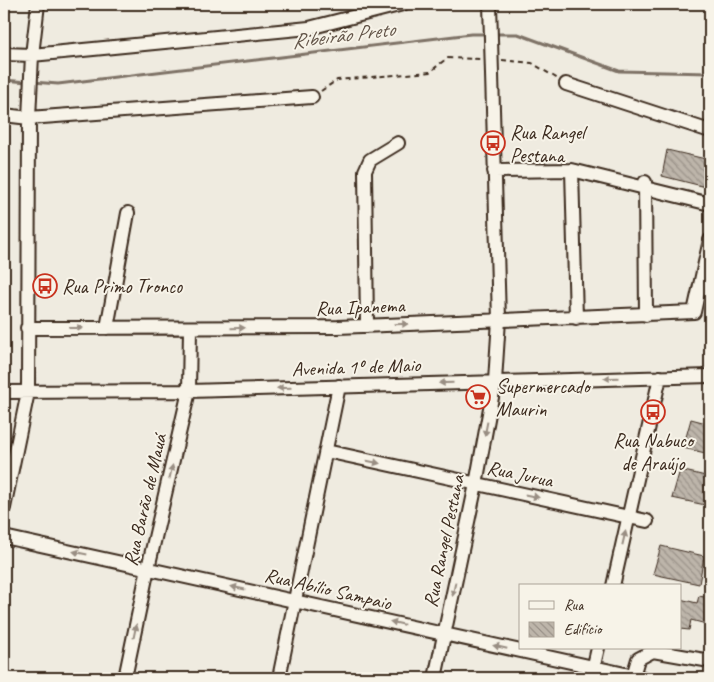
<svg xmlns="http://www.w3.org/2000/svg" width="714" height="682" font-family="Caveat,sans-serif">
	<defs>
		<pattern id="building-back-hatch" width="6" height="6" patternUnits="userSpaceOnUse" patternTransform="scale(1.25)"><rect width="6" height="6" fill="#bdb5aa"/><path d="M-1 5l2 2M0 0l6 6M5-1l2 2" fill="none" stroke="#9b938a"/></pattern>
	</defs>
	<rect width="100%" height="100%" fill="#efebe0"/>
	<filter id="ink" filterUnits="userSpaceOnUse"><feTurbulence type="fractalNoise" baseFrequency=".02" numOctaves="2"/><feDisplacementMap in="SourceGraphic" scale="10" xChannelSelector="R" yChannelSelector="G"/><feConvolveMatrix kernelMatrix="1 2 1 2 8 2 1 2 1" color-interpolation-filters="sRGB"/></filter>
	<g filter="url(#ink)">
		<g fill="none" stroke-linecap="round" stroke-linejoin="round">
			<!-- stream -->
			<path stroke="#7e7266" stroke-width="3" d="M495,34H518L619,71L710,73
				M4,80L27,82
				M33,82L58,84L471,34H489"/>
		</g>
		<!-- building -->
		<path fill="url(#building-back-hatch)" stroke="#3b2a1e" d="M667,150L710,160V188L662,176Z
			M691,419L710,424V454L683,448Z
			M680,470L710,477V506L672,498Z
			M661,546L704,556L699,584L653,574Z
			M699,596L710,598V625L691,620L689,630L680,629V599L697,603Z"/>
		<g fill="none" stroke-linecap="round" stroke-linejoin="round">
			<!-- minor casing -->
			<g stroke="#3b2a1e" stroke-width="16">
				<path id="minor" d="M4,54L32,55L309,28L403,4
					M566,84L710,131
					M4,115L29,118L312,97
					M572,170L576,318
					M494,171L572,170L710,204
					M645,182L646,315
					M367,326L365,171L370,160L398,143
					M27,328L338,327L694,312L710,240
					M107,328L128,213
					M4,392L189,391L710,376
					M326,451L647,521
					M4,508L28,392L29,118L32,55L38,4
					M4,537L643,678
					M613,586L660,377
					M633,676L638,659L653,651L710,661
					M125,678L148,568L189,391L190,329
					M279,678L339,386
					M435,678L476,484L495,381L499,320L490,4
					M591,678L598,648"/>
			</g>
			<!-- path -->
			<path stroke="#3b2a1e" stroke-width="2" stroke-dasharray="5 4" stroke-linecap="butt" d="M502,60L532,63L558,79
				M321,91L337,80L430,72L447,58L480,59"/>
			<!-- minor -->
			<use href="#minor" stroke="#f7f3e8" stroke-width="12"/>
		</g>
		<!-- one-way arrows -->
		<defs><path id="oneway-solid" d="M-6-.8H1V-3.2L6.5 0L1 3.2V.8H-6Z" transform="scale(1.25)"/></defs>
		<g fill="#998e83">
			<use href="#oneway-solid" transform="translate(401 324) rotate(-2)"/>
			<use href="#oneway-solid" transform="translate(76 328)"/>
			<use href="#oneway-solid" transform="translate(238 328) rotate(-1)"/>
			<use href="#oneway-solid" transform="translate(611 378) rotate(179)"/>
			<use href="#oneway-solid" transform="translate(446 383) rotate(179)"/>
			<use href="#oneway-solid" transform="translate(284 388) rotate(178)"/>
			<use href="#oneway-solid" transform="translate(486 429) rotate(101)"/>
			<use href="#oneway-solid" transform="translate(373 462) rotate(12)"/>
			<use href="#oneway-solid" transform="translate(171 472) rotate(-77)"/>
			<use href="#oneway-solid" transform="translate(532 496) rotate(12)"/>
			<use href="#oneway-solid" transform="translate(624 538) rotate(-77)"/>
			<use href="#oneway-solid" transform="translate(80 553) rotate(-168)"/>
			<use href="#oneway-solid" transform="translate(238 588) rotate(-168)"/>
			<use href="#oneway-solid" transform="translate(454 589) rotate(102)"/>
			<use href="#oneway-solid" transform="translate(397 623) rotate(-167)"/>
			<use href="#oneway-solid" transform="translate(135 631) rotate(-78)"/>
			<use href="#oneway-solid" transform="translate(500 647) rotate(-167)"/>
		</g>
	</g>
	<!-- icons -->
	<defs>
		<g id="bus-ring" transform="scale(1.25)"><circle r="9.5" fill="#f7f3e8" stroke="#c8321e" stroke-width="1.5"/><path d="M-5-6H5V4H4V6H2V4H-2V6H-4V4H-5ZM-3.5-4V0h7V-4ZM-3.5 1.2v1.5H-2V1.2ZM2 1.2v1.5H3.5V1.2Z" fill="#c8321e"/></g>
		<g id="supermarket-ring" transform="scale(1.25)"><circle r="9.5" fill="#f7f3e8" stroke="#c8321e" stroke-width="1.5"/><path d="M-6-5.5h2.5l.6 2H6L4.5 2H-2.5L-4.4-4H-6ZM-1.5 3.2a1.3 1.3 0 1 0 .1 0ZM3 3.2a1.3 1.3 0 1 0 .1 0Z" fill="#c8321e"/></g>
	</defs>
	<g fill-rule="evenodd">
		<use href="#bus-ring" x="493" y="143"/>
		<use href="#bus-ring" x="45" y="286"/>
		<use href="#supermarket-ring" x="478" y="397"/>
		<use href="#bus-ring" x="653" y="412"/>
	</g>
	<g text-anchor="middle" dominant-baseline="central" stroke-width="4" stroke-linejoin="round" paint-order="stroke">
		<!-- poi labels -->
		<g font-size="20" fill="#3b2a1e" stroke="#f7f3e8" text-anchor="start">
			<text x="510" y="132">Rua Rangel<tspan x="510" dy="23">Pestana</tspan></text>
			<text x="62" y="286">Rua Primo Tronco</text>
			<text x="496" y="386">Supermercado<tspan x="496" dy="23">Maurin</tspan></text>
			<text x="653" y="440" text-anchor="middle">Rua Nabuco<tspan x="653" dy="23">de Araújo</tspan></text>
		</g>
		<!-- street labels -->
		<g font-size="20" fill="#3b2a1e" stroke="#f7f3e8">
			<text transform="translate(360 307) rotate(-2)">Rua Ipanema</text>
			<text transform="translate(356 367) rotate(-2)">Avenida 1º de Maio</text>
			<text transform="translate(520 474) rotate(12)">Rua Jurua</text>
			<text transform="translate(145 500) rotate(-77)">Rua Barão de Mauá</text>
			<text transform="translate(444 541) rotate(-78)">Rua Rangel Pestana</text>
			<text transform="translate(328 589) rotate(13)">Rua Abílio Sampaio</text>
		</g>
		<!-- water labels -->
		<g font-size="21" font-style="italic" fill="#625448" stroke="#f7f3e8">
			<text transform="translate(343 35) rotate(-7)">Ribeirão Preto</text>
		</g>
	</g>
	<!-- margin -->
	<rect width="714" height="682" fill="none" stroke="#f7f3e8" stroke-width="20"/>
	<rect x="10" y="10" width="694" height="662" fill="none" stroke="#3b2a1e" stroke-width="2" filter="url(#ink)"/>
	<!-- legend -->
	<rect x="519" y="584" width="162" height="65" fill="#f7f3e8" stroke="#aca397"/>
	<rect x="529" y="601" width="25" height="8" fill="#f7f3e8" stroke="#aca397"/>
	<text x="564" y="610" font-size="15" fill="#3b2a1e">Rua</text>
	<rect x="529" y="622" width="25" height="15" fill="url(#building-back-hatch)" stroke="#aca397"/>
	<text x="564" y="634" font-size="15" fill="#3b2a1e">Edifício</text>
</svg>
